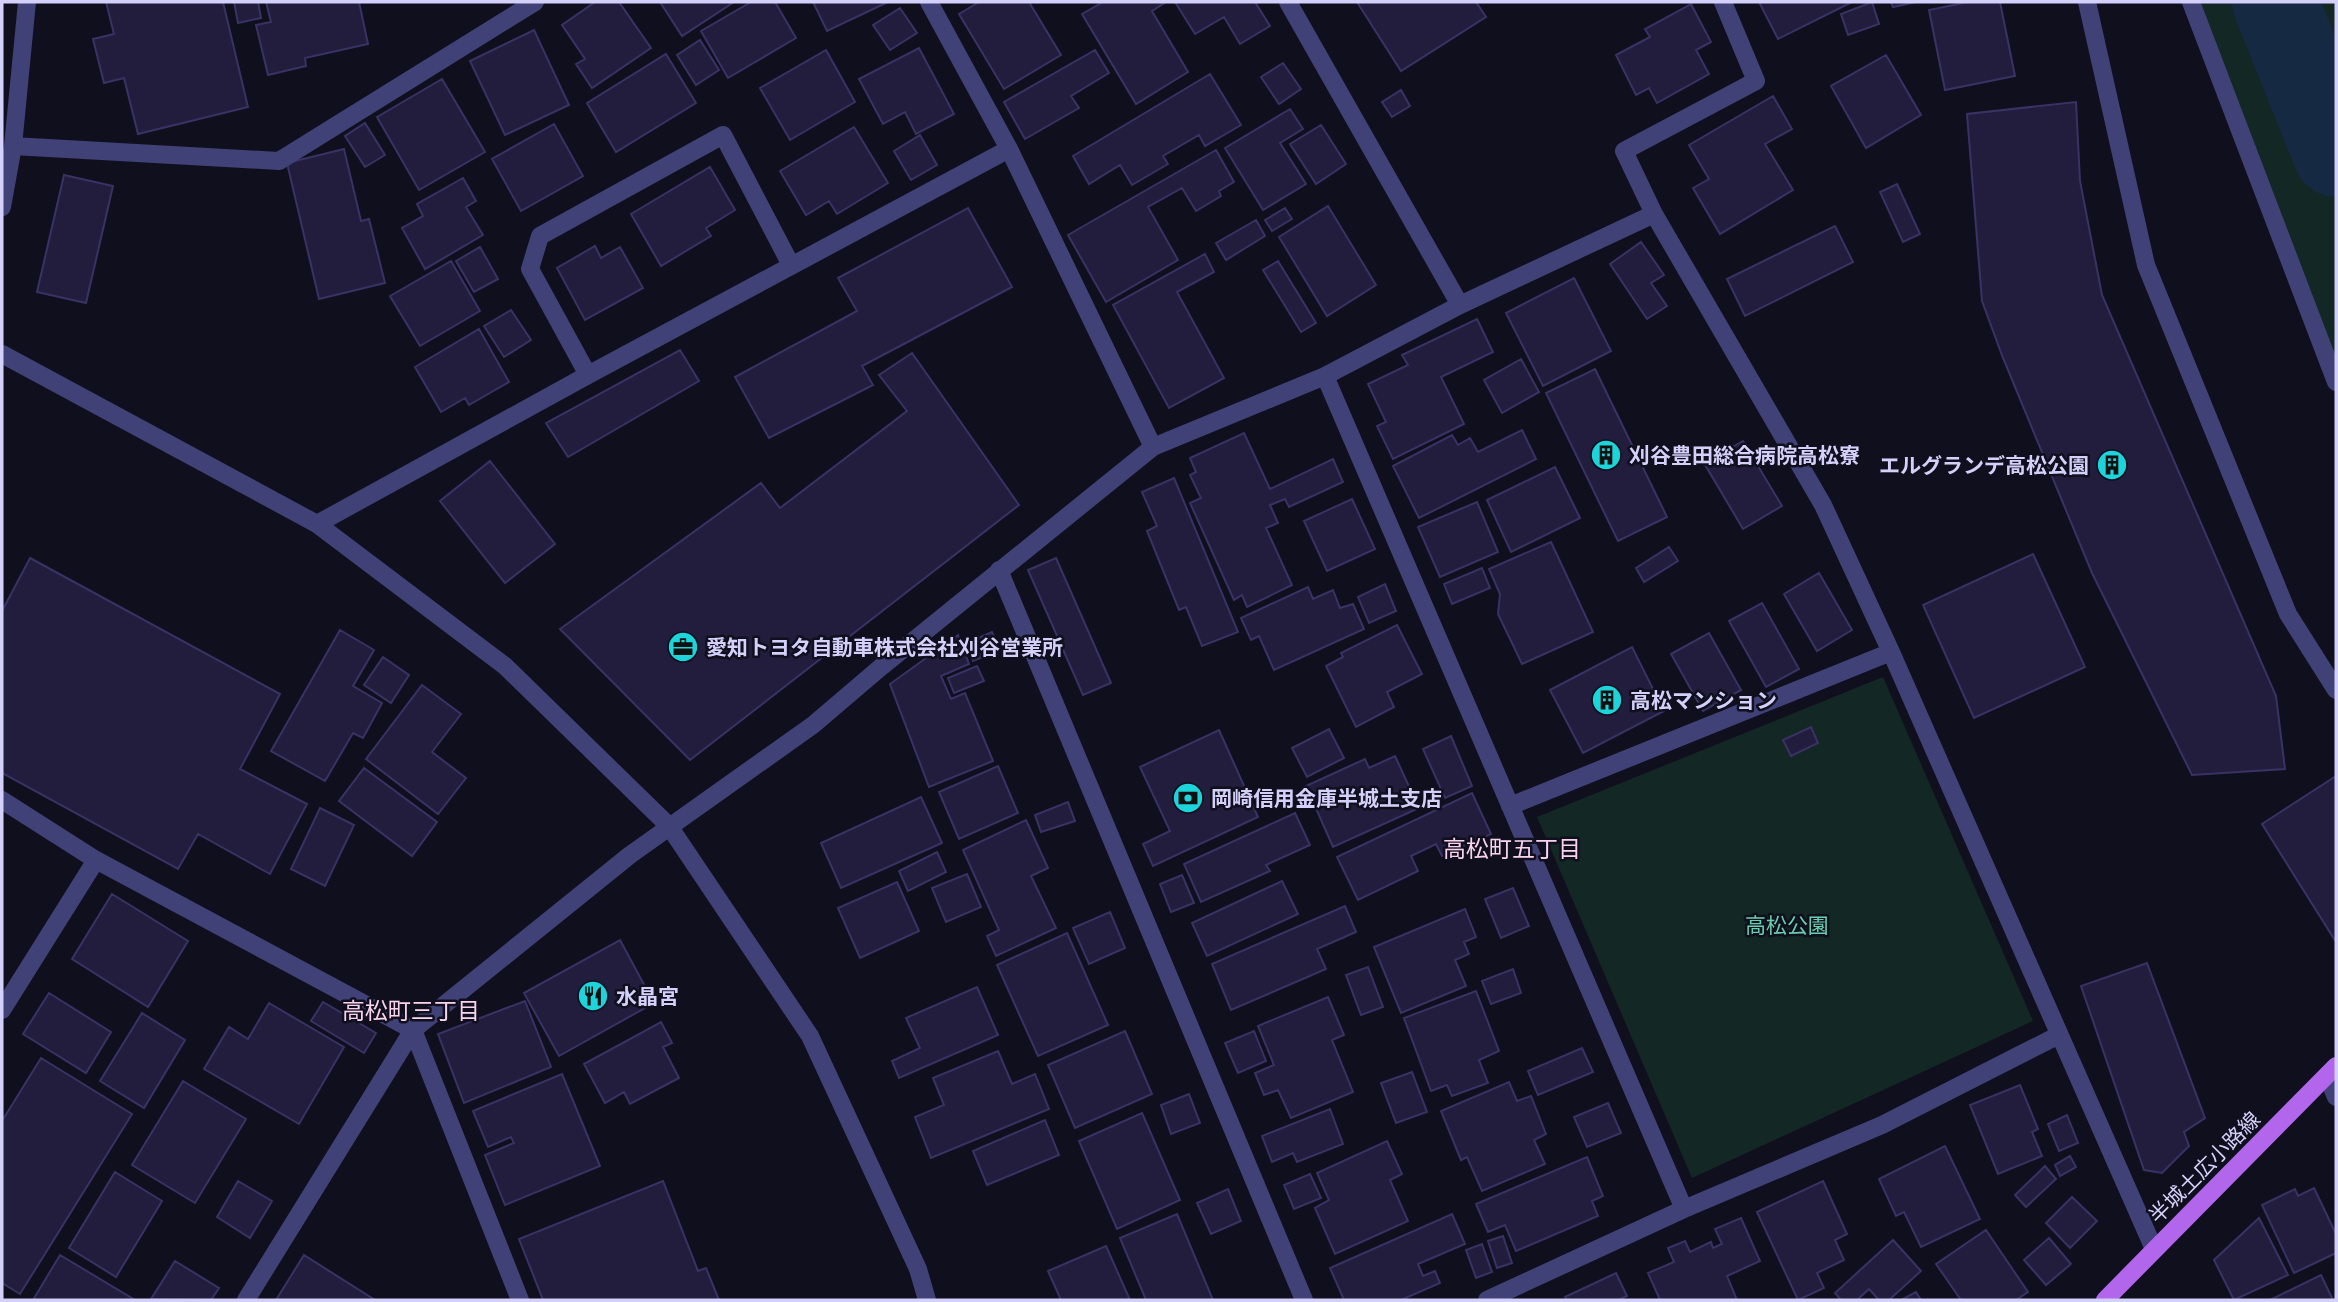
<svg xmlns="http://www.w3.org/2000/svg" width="2338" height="1302" font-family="Quicksand,'Noto Sans JP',sans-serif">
	<rect width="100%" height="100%" fill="#100f1e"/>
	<!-- green -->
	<path fill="#132725" d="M2191,2H2336V374Z
		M1883,677L2033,1021L1692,1178L1537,817Z"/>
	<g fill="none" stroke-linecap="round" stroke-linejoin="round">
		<!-- river -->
		<path stroke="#152942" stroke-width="86" d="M2275,2L2336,154"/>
	</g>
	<!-- building -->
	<path fill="#221d3c" stroke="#393265" stroke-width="2" d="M106,2H223L248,107L138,134L124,78L104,83L93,39L114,34Z
		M234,2H258L261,18L238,23Z
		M266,2H359L368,44L305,58L306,66L268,75L256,25L271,22Z
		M595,2H619L651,48L592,88L576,64L585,59L562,25Z
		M660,2H734L682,36Z
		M751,2H775L796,38L728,78L701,31Z
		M813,2H888L827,31Z
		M979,2H1029L1061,55L1004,89L959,14Z
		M1103,2H1166L1152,11L1188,72L1136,104L1082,14Z
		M1175,2H1255L1270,26L1240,44L1224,17L1195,34Z
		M1357,2H1476L1486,17L1401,71Z
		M1759,2H1852L1778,39Z
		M1872,2L1879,24L1848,35L1841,14Z
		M1891,2H1916L1893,7Z
		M1968,2H2000L2015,76L1945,90L1929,10Z
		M1691,4L1711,42L1696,50L1709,74L1657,103L1649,88L1636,95L1616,55L1650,37L1645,29Z
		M900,8L917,33L890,50L873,25Z
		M534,30L569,105L505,135L470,61Z
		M700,40L719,70L696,85L677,55Z
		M919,48L954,114L916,134L905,112L883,124L859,79Z
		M826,50L855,102L790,140L760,88Z
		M1095,50L1109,73L1071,96L1079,108L1025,139L1004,102Z
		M666,54L696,103L616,152L587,103Z
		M1886,55L1921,115L1866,148L1831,86Z
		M1283,63L1301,89L1279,104L1261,77Z
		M1210,74L1241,125L1205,146L1199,135L1163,156L1168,164L1132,185L1120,165L1089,184L1073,156Z
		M442,79L485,152L419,190L377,117Z
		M1401,90L1410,106L1392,117L1382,102Z
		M1773,96L1792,129L1765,144L1793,190L1720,234L1693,188L1709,179L1689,145Z
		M2076,102L2080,181L2102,295L2276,696L2285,769L2192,775L2092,573L2003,358L1982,301L1967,114Z
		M1290,109L1303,129L1280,143L1306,184L1263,210L1225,148Z
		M365,123L385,155L365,167L345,136Z
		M554,124L583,176L521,211L492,159Z
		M1321,125L1346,164L1316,184L1290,144Z
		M854,127L888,183L837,214L829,201L806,215L780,171Z
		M920,135L937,165L911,180L894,151Z
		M344,149L361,221L369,219L385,283L319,299L287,163Z
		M1216,150L1234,182L1219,191L1221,196L1196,211L1182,188L1148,207L1178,260L1106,302L1068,235Z
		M710,167L735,210L706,228L711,236L661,266L631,214Z
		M64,175L113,186L86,303L37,292Z
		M463,178L476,201L466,207L483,235L425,269L402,228L423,216L417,204Z
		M1897,184L1920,234L1903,242L1880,192Z
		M1328,206L1376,285L1327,316L1279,237Z
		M968,208L1012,287L862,366L873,385L769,438L735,377L857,311L838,278Z
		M1285,208L1292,219L1272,231L1265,220Z
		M1256,220L1265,236L1226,260L1216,243Z
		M1835,226L1853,262L1745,316L1727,279Z
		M1641,242L1664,275L1651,283L1667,306L1647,319L1610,264Z
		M595,246L601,258L620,247L643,288L585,320L557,268Z
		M480,247L498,279L474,292L456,261Z
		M1205,254L1214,272L1177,292L1224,378L1169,408L1113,305Z
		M451,261L480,311L420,346L390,296Z
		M1278,261L1316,323L1301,332L1263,270Z
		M1574,278L1611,351L1543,386L1506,313Z
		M511,310L531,340L504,357L484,326Z
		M1477,319L1493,352L1441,377L1464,424L1393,459L1377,426L1386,422L1368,384L1408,365L1402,355Z
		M479,329L509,382L469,405L465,398L441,412L415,367Z
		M680,350L699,381L568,457L546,423Z
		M912,353L1019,505L690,760L560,629L761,483L780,508L907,411L879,375Z
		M1521,359L1539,392L1502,413L1484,380Z
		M1595,369L1667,517L1618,541L1546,393Z
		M1522,430L1536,459L1419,518L1393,466L1452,435L1458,445L1470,438L1478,452Z
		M1244,433L1270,489L1333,459L1343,482L1289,507L1285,499L1270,505L1278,523L1266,528L1292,585L1247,607L1242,595L1234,600L1190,503L1201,498L1190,475L1196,472L1190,458Z
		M1743,441L1782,506L1743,529L1704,463Z
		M490,461L555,544L505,583L440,501Z
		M1555,467L1580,518L1511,552L1487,500Z
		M1174,478L1238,632L1202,646L1186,607L1179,610L1147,531L1157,526L1142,492Z
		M1352,499L1375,549L1327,571L1304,521Z
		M1477,502L1498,552L1440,577L1418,527Z
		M1551,542L1593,632L1522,664L1498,614L1500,594L1489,569Z
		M1669,547L1678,561L1644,582L1636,568Z
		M2033,554L2085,667L1974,718L1923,605Z
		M30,558L280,694L240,769L307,804L270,874L198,834L178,869L2,773V611Z
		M1056,558L1111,683L1083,695L1028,570Z
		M1482,568L1490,588L1452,604L1444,584Z
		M1819,573L1852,630L1817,651L1784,594Z
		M1385,584L1396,611L1369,623L1358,597Z
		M1308,587L1313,599L1333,590L1340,608L1353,604L1364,629L1274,670L1259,636L1251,640L1241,618Z
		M1762,603L1799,669L1766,687L1729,621Z
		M1397,625L1422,674L1387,692L1394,707L1356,727L1326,666L1343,657L1341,653Z
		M340,630L374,650L353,686L382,703L363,738L353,733L325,781L271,751Z
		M992,632L1000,650L973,661L966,643Z
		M1709,633L1741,690L1703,711L1671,654Z
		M958,635L969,664L941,676L951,699L965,693L993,761L929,787L890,684Z
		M1632,647L1664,711L1583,753L1550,690Z
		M383,657L409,675L391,703L364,685Z
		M977,666L984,681L954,693L948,678Z
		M422,685L461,714L432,752L466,778L438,814L366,759Z
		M1811,727L1818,743L1791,756L1783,740Z
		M1329,729L1344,758L1307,777L1292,748Z
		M1219,730L1258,817L1153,866L1143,844L1170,831L1140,767Z
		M1451,736L1472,786L1445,798L1423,749Z
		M1395,756L1419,808L1333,847L1306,786L1365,759L1369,768Z
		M998,766L1018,813L959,839L939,792Z
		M364,768L437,822L412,856L339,801Z
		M2336,776V942L2262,824Z
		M1472,793L1491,834L1442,856L1436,844L1411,856L1418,871L1358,900L1337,857Z
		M921,797L942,843L841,888L821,843Z
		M1068,802L1075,821L1041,832L1035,815Z
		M320,808L354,825L325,886L291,869Z
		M1295,813L1310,845L1266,865L1270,871L1201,902L1184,864Z
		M1026,820L1048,868L1031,876L1056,928L996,956L987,936L999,930L963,850Z
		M937,852L946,872L908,891L899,871Z
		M967,874L981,907L946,922L932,888Z
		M1182,875L1194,903L1171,912L1160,884Z
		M1282,881L1298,914L1207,956L1192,923Z
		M897,882L919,931L860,958L838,908Z
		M1513,888L1529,926L1501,938L1485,899Z
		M112,894L188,941L148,1007L72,959Z
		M1345,906L1356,932L1317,949L1326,969L1231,1010L1212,964Z
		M1465,909L1476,937L1464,942L1469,954L1455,960L1466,986L1401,1013L1374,947Z
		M1110,912L1125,948L1089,964L1073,928Z
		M1067,933L1108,1025L1038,1056L997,965Z
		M620,940L654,1003L559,1056L524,993Z
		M2147,963L2205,1118L2184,1132L2189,1146L2162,1173L2144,1170L2081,986Z
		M1368,967L1383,1007L1361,1015L1346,975Z
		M1513,969L1521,993L1491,1004L1482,981Z
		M977,987L998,1035L899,1078L892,1061L920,1048L906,1018Z
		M1476,991L1499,1051L1479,1060L1488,1083L1452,1096L1447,1085L1431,1091L1404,1018Z
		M49,993L111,1032L86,1073L23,1034Z
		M1328,997L1344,1035L1332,1040L1353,1092L1291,1118L1278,1090L1264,1095L1255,1073L1274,1065L1258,1026Z
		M525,1001L551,1067L464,1103L438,1034Z
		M323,1002L376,1033L364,1053L311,1021Z
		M269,1003L344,1047L299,1124L204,1069L229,1027L248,1039Z
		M142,1013L185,1040L144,1108L100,1081Z
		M661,1022L672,1043L663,1047L679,1078L630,1104L624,1092L605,1103L584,1064Z
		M1125,1031L1152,1094L1075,1128L1048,1065Z
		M1254,1031L1266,1061L1238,1073L1225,1043Z
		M1582,1048L1593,1072L1538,1095L1528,1071Z
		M998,1051L1012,1084L1035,1074L1049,1109L931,1158L915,1117L944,1105L933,1078Z
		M41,1058L132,1114L20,1294L2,1283V1121Z
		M1412,1072L1427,1112L1396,1123L1381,1083Z
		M562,1074L600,1166L505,1205L485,1155L514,1143L511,1137L488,1147L473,1111Z
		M183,1081L246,1119L195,1203L132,1165Z
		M1509,1082L1517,1101L1531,1096L1546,1134L1534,1140L1545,1164L1482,1191L1467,1157L1461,1160L1441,1111Z
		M2020,1085L2038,1129L2032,1132L2042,1156L1998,1174L1970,1105Z
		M1189,1094L1200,1123L1171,1134L1161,1105Z
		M1608,1103L1621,1133L1587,1147L1574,1117Z
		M1330,1109L1343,1144L1297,1162L1293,1153L1272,1162L1262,1136Z
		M1142,1113L1180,1200L1117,1229L1079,1141Z
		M2067,1115L2078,1143L2059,1151L2048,1124Z
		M1045,1120L1059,1155L987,1185L973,1151Z
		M1387,1141L1402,1174L1390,1180L1408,1221L1335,1254L1315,1208L1329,1200L1317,1173Z
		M1945,1146L1980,1219L1921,1247L1904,1212L1896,1216L1879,1179Z
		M2070,1156L2076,1167L2060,1176L2055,1165Z
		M1587,1157L1603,1196L1592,1201L1598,1216L1516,1251L1505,1225L1488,1232L1476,1204Z
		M2045,1166L2056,1179L2026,1207L2015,1195Z
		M115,1172L162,1201L116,1277L69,1248Z
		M1310,1174L1321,1198L1294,1209L1284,1185Z
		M238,1181L272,1201L250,1238L217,1217Z
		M663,1181L698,1271L706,1268L719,1300H543L519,1239Z
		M1823,1181L1847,1234L1835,1240L1844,1260L1817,1273L1824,1288L1798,1300L1757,1212Z
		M2314,1188L2336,1234V1253L2294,1273L2262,1205L2295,1189L2298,1196Z
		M1228,1189L1241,1221L1211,1234L1197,1203Z
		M2072,1197L2097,1221L2070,1248L2046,1223Z
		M1177,1214L1213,1300H1146L1120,1238Z
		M1452,1214L1465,1244L1418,1264L1423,1276L1435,1271L1440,1283L1401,1300H1344L1330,1268Z
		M1741,1218L1760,1261L1727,1276L1737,1300H1660L1648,1273L1674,1262L1668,1248L1685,1241L1690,1252L1711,1242L1713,1248L1722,1244L1715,1229Z
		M2259,1218L2288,1275L2234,1300L2214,1260Z
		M1986,1230L2028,1292L2016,1300H1961L1936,1264Z
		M1503,1236L1512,1263L1497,1268L1488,1241Z
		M2049,1238L2071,1264L2046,1285L2024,1260Z
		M1893,1240L1921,1271L1889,1300H1879L1869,1289L1857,1300H1841L1835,1293Z
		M1482,1244L1492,1272L1476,1278L1466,1250Z
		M1106,1246L1130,1300H1061L1048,1271Z
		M60,1255L135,1300H33Z
		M304,1255L375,1300H276Z
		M175,1261L219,1288L211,1300L151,1299Z
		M1616,1273L1627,1296L1618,1300H1567L1565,1297Z
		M2321,1275L2333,1300H2270Z
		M1916,1292L1921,1300H1901Z"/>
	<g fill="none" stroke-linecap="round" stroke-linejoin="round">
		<!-- minor -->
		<path stroke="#404177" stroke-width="18" d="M929,2L1009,149L1153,447
			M1288,2L1460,305
			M2087,2L2146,265L2288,614L2336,690
			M2191,2L2336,382
			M13,146L279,161L535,2
			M2,207L13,146L27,2
			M1654,214L1823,505L1891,652L2154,1249
			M2,354L317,524L505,666L669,826L810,1036L918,1269L927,1300
			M588,375L530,269L540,236L723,135L791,265
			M317,524L588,375L1009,149
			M999,570L1304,1300
			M2,800L96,860L413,1030L520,1300
			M1510,806L1891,652
			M2,1010L96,860
			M2327,1075L2336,1097
			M1684,1209L1325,376L1460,305L1654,214L1624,151L1756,81L1723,2
			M246,1300L413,1030L630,855L813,725L881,667L1153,447L1325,376
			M1487,1300L1684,1209L1882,1125L2059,1035"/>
		<!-- major -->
		<path stroke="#b166eb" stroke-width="18" d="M2105,1300L2336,1066"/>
	</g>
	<!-- icons -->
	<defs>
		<g id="building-disc" transform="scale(1.575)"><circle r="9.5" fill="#1cd4da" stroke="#100f1e"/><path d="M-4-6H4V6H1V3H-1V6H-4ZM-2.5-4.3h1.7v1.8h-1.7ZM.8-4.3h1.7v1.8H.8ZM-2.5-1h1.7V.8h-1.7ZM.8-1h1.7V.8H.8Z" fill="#111"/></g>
		<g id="office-disc" transform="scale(1.575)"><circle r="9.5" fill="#1cd4da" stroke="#100f1e"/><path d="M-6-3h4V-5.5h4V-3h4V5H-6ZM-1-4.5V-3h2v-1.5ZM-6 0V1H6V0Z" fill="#111"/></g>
		<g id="bank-disc" transform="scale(1.575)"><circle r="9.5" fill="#1cd4da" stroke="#100f1e"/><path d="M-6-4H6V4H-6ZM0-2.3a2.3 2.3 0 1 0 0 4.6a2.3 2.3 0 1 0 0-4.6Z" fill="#111"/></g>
		<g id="restaurant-disc" transform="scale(1.575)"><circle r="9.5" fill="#1cd4da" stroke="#100f1e"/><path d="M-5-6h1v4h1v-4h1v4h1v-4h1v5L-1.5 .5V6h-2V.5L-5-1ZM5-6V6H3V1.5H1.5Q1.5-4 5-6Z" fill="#111"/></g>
	</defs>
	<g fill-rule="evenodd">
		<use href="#building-disc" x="1606" y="455"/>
		<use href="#building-disc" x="2112" y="465"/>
		<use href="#office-disc" x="683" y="647"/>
		<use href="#building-disc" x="1607" y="700"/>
		<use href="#bank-disc" x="1188" y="798"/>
		<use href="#restaurant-disc" x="593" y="996"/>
	</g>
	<g text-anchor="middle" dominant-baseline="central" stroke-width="5" stroke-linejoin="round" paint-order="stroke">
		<!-- poi labels -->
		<g font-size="21" font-weight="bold" fill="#d3d1f9" stroke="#100f1e" text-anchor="start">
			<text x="1629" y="455">刈谷豊田総合病院高松寮</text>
			<text x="2089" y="465" text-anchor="end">エルグランデ高松公園</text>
			<text x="706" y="647">愛知トヨタ自動車株式会社刈谷営業所</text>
			<text x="1630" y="700">高松マンション</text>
			<text x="1211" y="798">岡崎信用金庫半城土支店</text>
			<text x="616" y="996">水晶宮</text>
		</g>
		<!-- park labels -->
		<g font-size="21" fill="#67cfae" stroke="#100f1e">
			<text x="1787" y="925">高松公園</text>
		</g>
		<!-- street labels -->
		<g font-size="21" fill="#d3d1f9" stroke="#100f1e">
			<text transform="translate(2204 1167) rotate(-45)">半城土広小路線</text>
		</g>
		<!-- neighbourhood labels -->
		<g font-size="23" fill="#f9d3ee" stroke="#100f1e">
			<text x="1512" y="848">高松町五丁目</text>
			<text x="411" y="1010">高松町三丁目</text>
		</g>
	</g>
	<!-- border -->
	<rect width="2338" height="1302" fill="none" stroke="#d3d1f9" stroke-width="7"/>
</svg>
